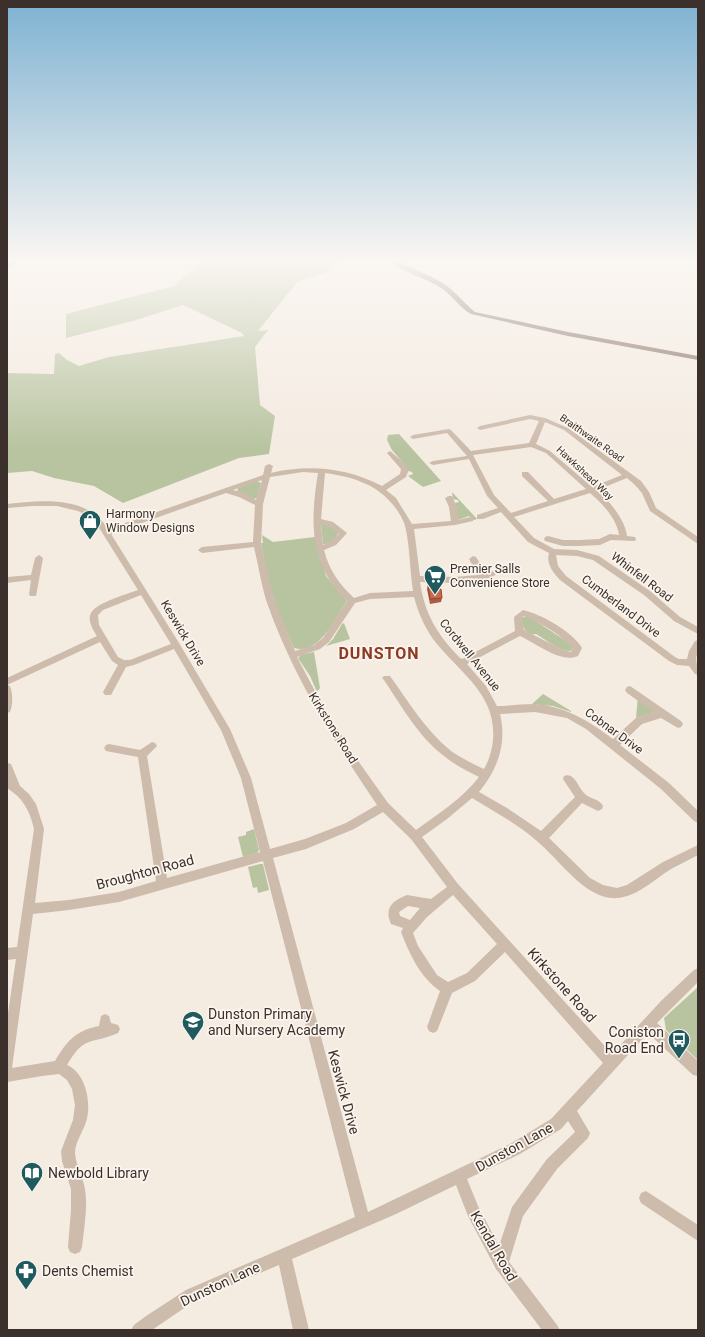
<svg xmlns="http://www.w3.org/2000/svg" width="705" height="1337" font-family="Roboto,sans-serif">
	<rect width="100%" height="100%" fill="#f4ebe1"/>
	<!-- green -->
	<path fill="#b8c4a0" d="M200,262H343L338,263L327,272L298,281L258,331L268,330L255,347L260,405L275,416L269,454L239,458L123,503L94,486L54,478L32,471L7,473V373L54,374L55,354L59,353L67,360L79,366L109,357L244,336L242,333L183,305L133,321L66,338V314L174,286Z
		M399,434L441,481L423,487L408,476L413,474L412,472L408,471L406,466L392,450L387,440L388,435Z
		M257,481L261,483L257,498L253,499L237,492L238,488Z
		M452,492L477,519L474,520L469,516L458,520L455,503L459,502L458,500L453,499Z
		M321,523L331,527L339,533C335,538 330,545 323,544Z
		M262,535L273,542L315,537L326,576L347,600C345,605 341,609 339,614C329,629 316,654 294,648L277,609L269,583L261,543H263Z
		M527,616L537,620V622L571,644L573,650C564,655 545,639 536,634C525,636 523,627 521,618Z
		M344,623L350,639L326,646L333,639L342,624Z
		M314,652L320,688L317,692L310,676L298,658L301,655Z
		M543,694L571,711V712L553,706L532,704Z
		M638,696L655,712L636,718Z
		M254,829L259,850L257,853L243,857L238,837L246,835V832Z
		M260,864H263L269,890L258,893L257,887L253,888L248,867Z
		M698,987V1060L666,1030L664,1018Z"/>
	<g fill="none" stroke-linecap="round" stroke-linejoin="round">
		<!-- minor -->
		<path fill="#cdbbac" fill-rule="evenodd" d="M530,415L545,418L568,428L641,481L649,492L656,508L698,537V544L650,511L642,493L635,485L627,478L597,490C609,501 625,519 627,536L635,537L636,539L635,541L611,540L600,545L580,546H563L545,541L544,539L545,537L548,536L563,540H580L599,539L610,534L619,535C617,519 602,503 590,493L514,517L534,538L554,549L577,550L599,556L650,591L680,617L698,627V634L674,621L644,595L593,560L577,556L556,555L558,566L566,576L675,657L679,659H687L689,651L695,641L698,640V651L696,658L698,675L695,674L689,666L677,665L669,661L560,580C553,572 546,564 549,553L528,542L501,512L483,519H477V515L498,508L487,496L469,459L433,465L429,463L433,461L467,456L447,433L413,439L410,437L413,435L449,429L451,430L471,451L529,443L539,421L530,419L480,430L477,428L480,426ZM545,422L564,430L622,475L592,487L550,451L536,444ZM531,447L546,453L586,489L554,499L528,472H522V476L548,501L511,513L494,495L473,455Z
			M390,451L402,461L409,469L406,477L386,490L396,498L412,524L451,521L449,507L445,498L449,496H452L457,507L458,520L470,517L474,519L473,521L455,525L414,529L420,576L455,577L478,575L469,559L473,556L476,557L486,573L492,571L496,574C486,585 436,583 420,582C425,615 437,634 460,658L462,659L515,631L514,617L523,610C541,614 573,632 582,648L578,656C561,664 536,643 520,636L467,664L486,686L497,706C509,706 522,704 534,704C565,706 589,721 613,739L636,718L654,712L627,693L625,690L627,687L630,686L681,721L683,724L681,727L678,728L661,718L642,724L620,745L669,783L698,811V823L694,821L661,789L586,729L567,718L535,712L500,714C507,743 498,769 479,792L507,808L541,831L575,797L563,779L564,776C575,772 578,788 585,794C590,799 600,799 603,806L602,809L598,811L582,803L549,838L590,878L603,885L617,888L627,885L663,862L698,845V855C689,860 680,864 671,869C655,879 638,896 618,898C586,901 560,860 538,842C519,825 495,812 472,798L447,819L422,837L458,884L612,1054L662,1000L694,970L698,968V982L657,1023L698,1061V1076L693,1075L648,1033L577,1111L590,1133L588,1138L557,1169L523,1216L509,1262L557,1325L560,1330H542L496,1269L468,1216L456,1185L396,1214L292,1259L309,1330H293L279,1265L196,1300L152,1330H131L134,1325L146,1316L186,1290L355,1217L263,861L119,902L69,910L33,914L12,1068L55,1061C67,1041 75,1031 99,1026L101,1016L105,1014L109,1016L111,1023L118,1025L120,1029L118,1033C91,1045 85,1034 67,1065C86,1073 92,1104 86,1122C83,1132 75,1142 75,1153C76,1166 83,1177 85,1189C88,1208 84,1228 82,1247L80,1252L75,1254L70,1252L68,1247L71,1210V1189L62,1161L61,1151L73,1120L75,1105L72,1089L67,1080L59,1074L42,1076L7,1082V1020L16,959L7,960V948L17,947L34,829C30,811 23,798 7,788V763L11,764L20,786L29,794L36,804L44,829L35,903L69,900L119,892L156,881L138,757L106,751L104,748L106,745L109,744L140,750L152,742L155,743L157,746L147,756L167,878L260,852L241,778L221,730L174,649L134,665L126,667L111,695H105L103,692L118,665L112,661L100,642L7,685L10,686C13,694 13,704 10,712L7,713V678L97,636C93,630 87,620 91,613C96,603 127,594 138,590L98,526L89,517L78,511L57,506H32L7,508V504C42,500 87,495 108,529L263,475L265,466L269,464L273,466L271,473C309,464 347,468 382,486L400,474L401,469L387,453ZM303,472L318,473C310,522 309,565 347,601L323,638L314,645L295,651L274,599L261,544L263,504L270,477ZM325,473C354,477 380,485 397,510C401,516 405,523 406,530C410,550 410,571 413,591L370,593L354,598C339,584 329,570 324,550L336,545L347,533L333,522L321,519ZM262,480L256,500L245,493L233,490ZM226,493L239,497L255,505L253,542L202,547L198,550L202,553L254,547C258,564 261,583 266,600C292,675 333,740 377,805L346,823L305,839L270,849L251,778L230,729L179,643L111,534ZM321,524L328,526L339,534L331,541L323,545ZM141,595L171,644L130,660H124L118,657L99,625L98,615L103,610ZM414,597C418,612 424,626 433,639C458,672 497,693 493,740C492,751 489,760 484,769C473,764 461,758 451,751C426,731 408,701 390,676H384L382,678L384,680C402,707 419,737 444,756C455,765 467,771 479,777C462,799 438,814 416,830L388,803L351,751L316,693L297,657L320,649L329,642L355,603L370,599ZM524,616C542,624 561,634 573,649L571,652L561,649L524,630L522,618ZM383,812L411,839L447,887L431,899L407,895C392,901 384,908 391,924L403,928L401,932C410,955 420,977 440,991L427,1027L429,1031L433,1033L437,1031L452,993L475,981L505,952L603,1063L551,1119L510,1144L368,1212L273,858L306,849L354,829ZM453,895L497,944L467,973L448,982L437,975L418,946L413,933L427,917ZM408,906L420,908L410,920L400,916L399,912ZM568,1121L575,1132L547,1159L512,1207L499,1246L478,1206L467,1179L520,1154L561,1129Z
			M39,555L43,558L36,596H30L29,594L31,580L7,583V577L31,575L35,558Z
			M646,1191L698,1225V1241L641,1203L639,1198L641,1193Z"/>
		<!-- major -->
		<path fill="#7d675c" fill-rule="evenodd" d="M10,262H16L7,270V265Z
			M391,262H399C415,270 439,278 452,290C460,297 466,305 475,312L568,332L698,356V360L568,336L471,314C459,307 452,295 441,288C426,278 405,273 391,262Z"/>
	</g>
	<!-- wall -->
	<path fill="#ac5a40" d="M428,585L438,589L442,598L441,602L430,604L427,589Z"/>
	<!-- building -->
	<path fill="#c8694b" stroke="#8c4a34" d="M428,585H438V589H441L442,598L430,599Z"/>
	<!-- sky -->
	<linearGradient id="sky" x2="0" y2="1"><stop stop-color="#7eb2d2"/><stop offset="0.58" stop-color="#faf6f2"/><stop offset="1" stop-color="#faf6f2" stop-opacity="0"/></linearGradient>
	<rect width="705" height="449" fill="url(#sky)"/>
	<!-- icons -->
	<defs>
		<g id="shop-pin" transform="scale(1.15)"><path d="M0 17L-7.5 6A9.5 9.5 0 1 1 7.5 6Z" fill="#1f5a5e" stroke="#fbf5ee"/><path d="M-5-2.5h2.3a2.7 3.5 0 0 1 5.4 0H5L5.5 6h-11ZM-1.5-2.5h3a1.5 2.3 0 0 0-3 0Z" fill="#fff"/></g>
		<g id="supermarket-pin" transform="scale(1.15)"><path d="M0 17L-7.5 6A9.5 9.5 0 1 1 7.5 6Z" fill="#1f5a5e" stroke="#fbf5ee"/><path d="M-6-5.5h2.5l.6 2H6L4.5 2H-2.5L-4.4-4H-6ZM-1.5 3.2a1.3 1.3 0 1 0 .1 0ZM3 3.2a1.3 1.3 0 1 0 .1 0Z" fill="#fff"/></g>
		<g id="school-pin" transform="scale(1.15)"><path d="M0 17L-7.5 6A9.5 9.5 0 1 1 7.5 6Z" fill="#1f5a5e" stroke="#fbf5ee"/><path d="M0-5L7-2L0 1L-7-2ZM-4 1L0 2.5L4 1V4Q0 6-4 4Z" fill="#fff"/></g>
		<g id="bus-pin" transform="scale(1.15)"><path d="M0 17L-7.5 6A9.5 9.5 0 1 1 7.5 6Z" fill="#1f5a5e" stroke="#fbf5ee"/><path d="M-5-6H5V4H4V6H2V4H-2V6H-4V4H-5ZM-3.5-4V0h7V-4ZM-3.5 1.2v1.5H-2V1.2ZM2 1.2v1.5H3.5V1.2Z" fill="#fff"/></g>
		<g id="library-pin" transform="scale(1.15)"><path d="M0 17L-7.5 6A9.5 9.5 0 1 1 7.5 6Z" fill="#1f5a5e" stroke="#fbf5ee"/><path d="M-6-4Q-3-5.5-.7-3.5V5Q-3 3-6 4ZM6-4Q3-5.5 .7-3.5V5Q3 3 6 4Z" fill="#fff"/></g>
		<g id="pharmacy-pin" transform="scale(1.15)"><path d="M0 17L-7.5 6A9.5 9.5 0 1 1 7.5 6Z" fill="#1f5a5e" stroke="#fbf5ee"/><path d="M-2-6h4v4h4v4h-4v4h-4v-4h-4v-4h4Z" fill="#fff"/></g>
	</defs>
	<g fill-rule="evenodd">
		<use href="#shop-pin" x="90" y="521"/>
		<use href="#supermarket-pin" x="435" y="576"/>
		<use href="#school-pin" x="193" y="1022"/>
		<use href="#bus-pin" x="679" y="1040"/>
		<use href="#library-pin" x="32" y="1173"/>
		<use href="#pharmacy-pin" x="26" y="1271"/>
	</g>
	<g text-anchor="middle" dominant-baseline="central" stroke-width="3.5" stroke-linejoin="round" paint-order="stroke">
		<!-- far-street labels -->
		<g font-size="10" fill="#3b302b" stroke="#fbf5ee">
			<text transform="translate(592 438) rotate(35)">Braithwaite Road</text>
			<text transform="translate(585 473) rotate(43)">Hawkshead Way</text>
		</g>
		<!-- poi labels -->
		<g font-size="12" fill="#3b302b" stroke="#fbf5ee" text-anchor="start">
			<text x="106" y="514">Harmony<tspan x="106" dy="14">Window Designs</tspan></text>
			<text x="450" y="569">Premier Salls<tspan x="450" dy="14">Convenience Store</tspan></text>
		</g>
		<!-- street labels -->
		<g font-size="12" fill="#3b302b" stroke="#fbf5ee">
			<text transform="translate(642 577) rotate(37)">Whinfell Road</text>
			<text transform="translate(621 606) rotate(37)">Cumberland Drive</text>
			<text transform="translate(183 633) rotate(59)">Keswick Drive</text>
			<text transform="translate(470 655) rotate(51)">Cordwell Avenue</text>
			<text transform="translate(333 728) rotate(58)">Kirkstone Road</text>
			<text transform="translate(614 731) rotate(36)">Cobnar Drive</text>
		</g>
		<!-- near-street labels -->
		<g font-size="14" fill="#3b302b" stroke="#fbf5ee">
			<text transform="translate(145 872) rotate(-15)">Broughton Road</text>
			<text transform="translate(562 985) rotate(48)">Kirkstone Road</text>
			<text transform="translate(344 1092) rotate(75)">Keswick Drive</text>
			<text transform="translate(514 1147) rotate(-29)">Dunston Lane</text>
			<text transform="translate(494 1246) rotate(60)">Kendal Road</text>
			<text transform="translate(220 1284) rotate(-25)">Dunston Lane</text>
		</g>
		<!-- near-poi labels -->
		<g font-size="14" fill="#3b302b" stroke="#fbf5ee" text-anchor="start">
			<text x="208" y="1014">Dunston Primary<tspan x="208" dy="16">and Nursery Academy</tspan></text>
			<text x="664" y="1032" text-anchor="end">Coniston<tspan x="664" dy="16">Road End</tspan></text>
			<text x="48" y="1173">Newbold Library</text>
			<text x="42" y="1271">Dents Chemist</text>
		</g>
		<!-- district labels -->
		<g font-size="16" font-weight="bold" letter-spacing="1" fill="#8c3b22" stroke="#fbf5ee">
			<text x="379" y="653">DUNSTON</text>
		</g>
	</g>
	<!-- border -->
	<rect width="705" height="1337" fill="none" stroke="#3b302b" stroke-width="16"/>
</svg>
